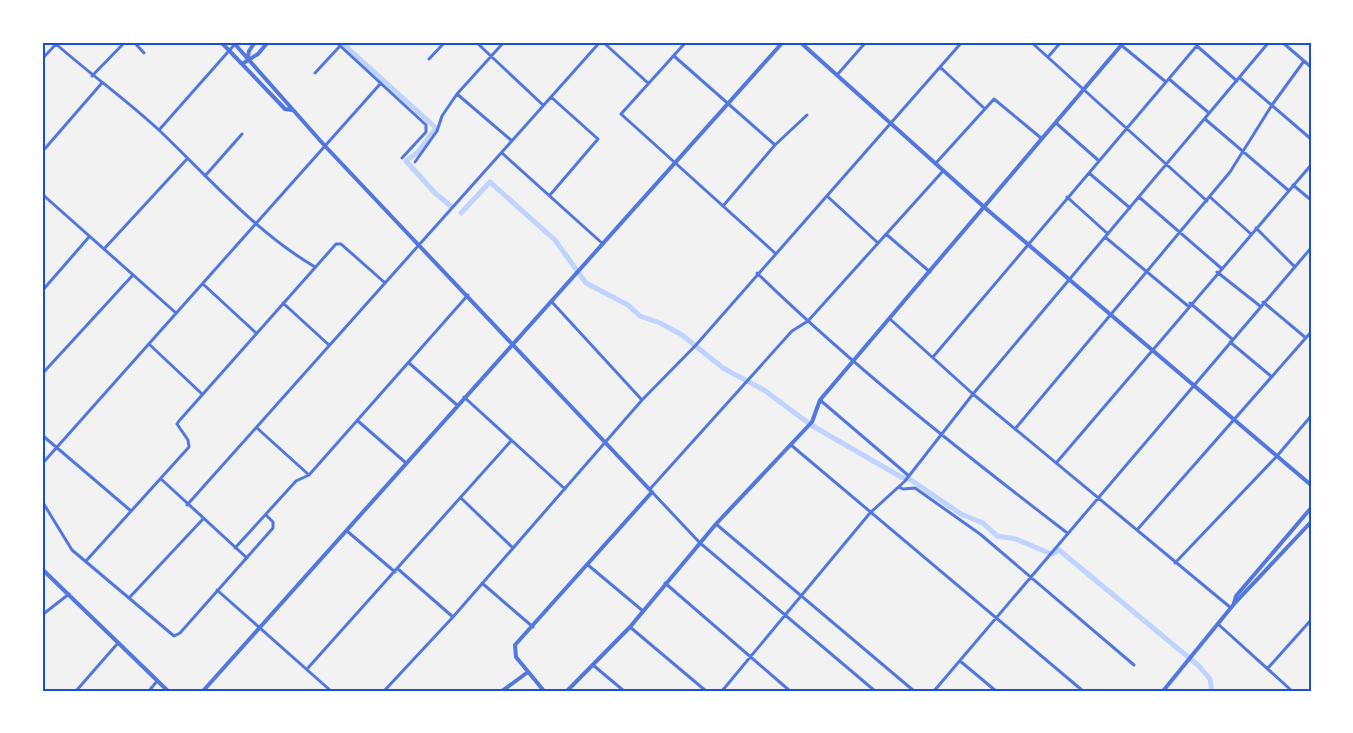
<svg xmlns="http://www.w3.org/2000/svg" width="1353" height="733" font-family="'Sofia Sans Condensed',sans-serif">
	<rect width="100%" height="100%" fill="#f2f2f2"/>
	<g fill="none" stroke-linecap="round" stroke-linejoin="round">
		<!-- canal -->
		<path stroke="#bfd3fe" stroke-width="5" d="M341,42L436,128L418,152L406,161L435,193L452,207
			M461,213L490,182L555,240L586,283L628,305L640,316L660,323L682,335L723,368L764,390L811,425L901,477L908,478L961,514L983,523L997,536L1016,539L1049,553
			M1052,554L1059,550L1199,666L1210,679L1212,691"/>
		<!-- minor -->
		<path stroke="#5277de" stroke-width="3" d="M134,42L144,53
			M336,42L426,125V132L402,158
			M476,42L543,105
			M603,42L648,83
			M686,42L621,114L775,253
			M1031,42L1207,201
			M1282,42L1311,67
			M56,44C90,74 128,101 161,132C210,179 256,232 315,267
			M1121,45L1166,82
			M1197,46L1237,81
			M674,56L775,145
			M1048,57L1061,42
			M42,59L58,42
			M429,59L445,42
			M940,67L985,109
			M315,73L340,46
			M837,75L866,42
			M92,76L125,42
			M1240,78L1311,139
			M1169,79L1209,113
			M457,94L512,141
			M1205,119L1288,190
			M1056,123L1098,160
			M159,130L235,44
			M42,152L101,84
			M502,153L603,244
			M415,162L437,131L442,116L457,94L504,42
			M936,163L994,99L1041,138
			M1089,173L1130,208
			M205,176L242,134
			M1293,185L1311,200
			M42,194L176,313
			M550,195L598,139L551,97
			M827,196L878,243
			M1067,197L1108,234
			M1139,197L1221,268
			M1210,197L1251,234
			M723,206L775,145L807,115
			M1256,228L1294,266
			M886,234L930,272
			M1105,237L1188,306
			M104,249L187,159
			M1217,272L1260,306
			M757,273C854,367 959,450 1066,532
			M203,284L255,332
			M42,291L89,237
			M551,301L642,400
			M1263,302L1306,338
			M283,303L329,345
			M1190,303L1232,339
			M890,319L973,394L1231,608
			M1230,342L1272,377
			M150,345L201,393
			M933,357L1200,42
			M409,363L457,405
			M42,374L132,276
			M464,397L565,489
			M820,400L909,476
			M358,421L406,463
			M257,428L309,475
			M1015,429L1230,172L1272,105L1304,61
			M42,435L131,511
			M791,445L1083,691
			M1057,462L1311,165
			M42,464L381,83
			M161,479L247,558
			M899,487L903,489L915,488L980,534L1134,665
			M650,489L792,331L808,321L943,171
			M652,492L700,543L875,691
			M462,499L512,547
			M42,501L72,550L174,636L180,633L273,528V522L266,515
			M187,505L600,42
			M716,524L914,691
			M1137,530L1311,332
			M347,531L395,572
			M235,548L296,481L309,475L468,295
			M86,561L189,447L188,440L177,424L179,421L336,244H341L384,282
			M1175,563L1277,456L1311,416
			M588,565L643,611
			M398,569L453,617
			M482,583L533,627
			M665,583L790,691
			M217,590L331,691
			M129,598L203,519
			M42,615L69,594
			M1218,624L1292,691
			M630,627L706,691
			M960,661L996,691
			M593,665L624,691
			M1268,668L1311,620
			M307,669L511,441
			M76,691L118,643
			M149,691L157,681
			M384,691L453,617L642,400L696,345L962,42
			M722,691L870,513L905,481L973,394L1269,42
			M934,691L1311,248"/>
		<!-- tertiary -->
		<path stroke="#5277de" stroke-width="4" d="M221,42L285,109L292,110
			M233,42L325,146L652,492L515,645L516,657L544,691
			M800,42L984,207L1311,485
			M248,57L249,51L255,42
			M242,64L258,54L268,42
			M42,569L168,691
			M1234,603L1236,596L1311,508
			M203,691L783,42
			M502,691L528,672
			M567,691L630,627L716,524L812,422L820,400L1124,42
			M1163,691L1234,604L1311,522"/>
	</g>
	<!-- border -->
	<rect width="1353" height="733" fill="none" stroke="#ffffff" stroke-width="87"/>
	<rect x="44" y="44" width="1266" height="646" fill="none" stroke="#1d4ed8" stroke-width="2"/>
</svg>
